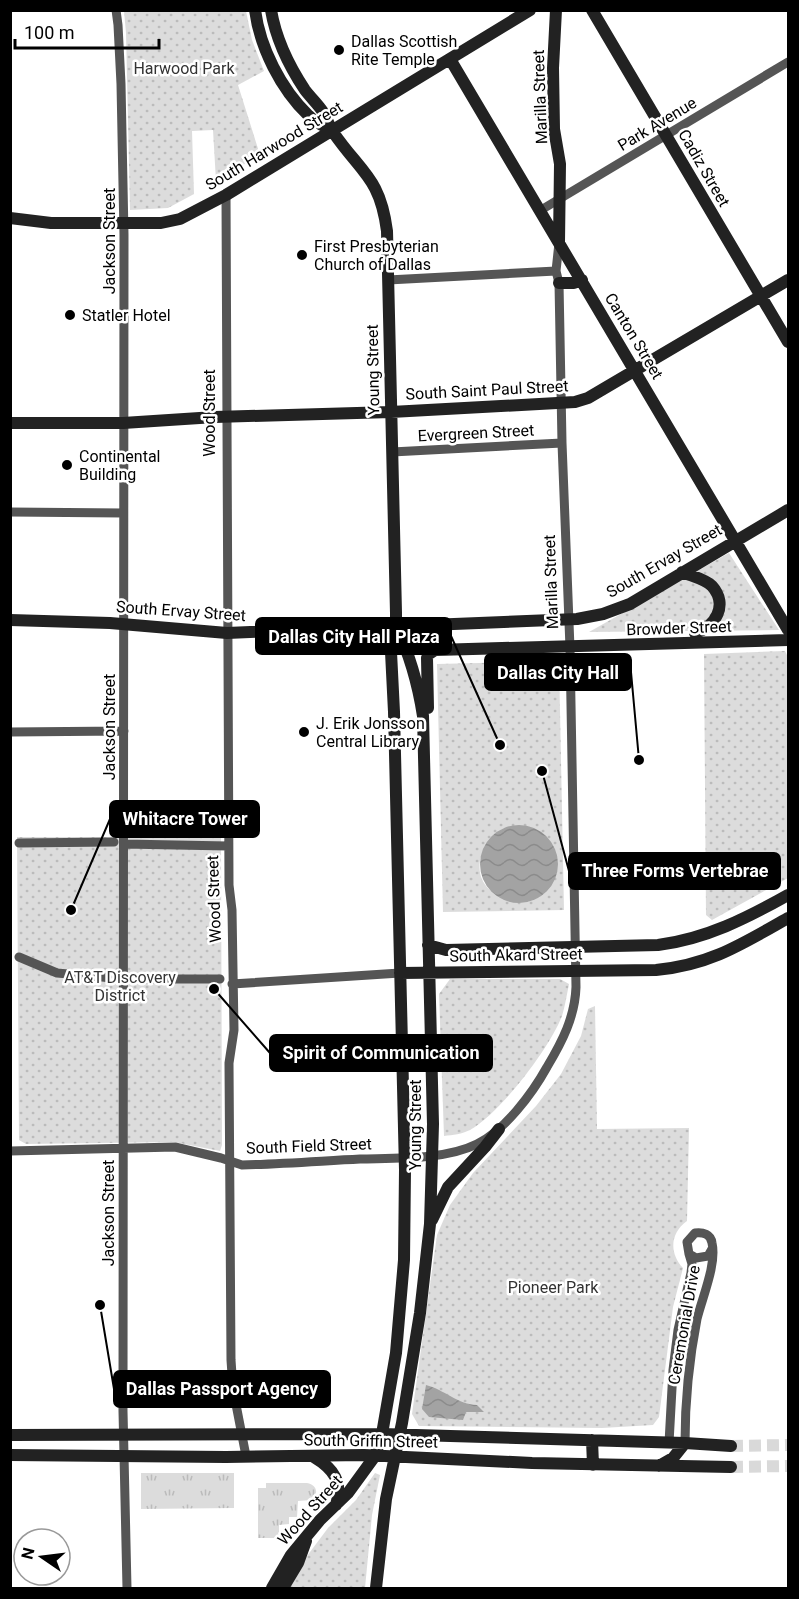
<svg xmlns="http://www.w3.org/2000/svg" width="799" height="1599" font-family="Roboto,sans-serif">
	<defs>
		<pattern id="grass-tufts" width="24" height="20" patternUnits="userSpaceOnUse" patternTransform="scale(1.5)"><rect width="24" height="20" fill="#dcdcdc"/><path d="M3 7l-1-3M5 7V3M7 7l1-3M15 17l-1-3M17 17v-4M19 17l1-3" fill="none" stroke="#bbb"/></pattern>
		<pattern id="park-dots" width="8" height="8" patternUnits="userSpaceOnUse" patternTransform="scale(1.5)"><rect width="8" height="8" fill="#dcdcdc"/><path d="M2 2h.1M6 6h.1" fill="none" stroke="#bbb" stroke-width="1.8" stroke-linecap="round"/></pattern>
		<pattern id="water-waves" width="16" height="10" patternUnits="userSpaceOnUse" patternTransform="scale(1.5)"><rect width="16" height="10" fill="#a3a3a3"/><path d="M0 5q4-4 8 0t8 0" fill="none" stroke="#8b8b8b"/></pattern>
	</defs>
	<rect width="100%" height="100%" fill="#fff"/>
	<!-- grass -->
	<path fill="url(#grass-tufts)" d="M141,1473H234V1508L141,1509Z
		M266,1483H307C317,1485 319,1493 312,1500L298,1501L297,1517H289V1524L279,1525V1538H258V1488H266Z"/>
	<!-- park -->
	<path fill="url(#park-dots)" fill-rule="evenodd" d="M124,11H246L252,40L264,71L238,85L260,155L216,181L213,130L192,131L194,194L168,208L130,210L126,33Z
		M729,553L779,630L589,632Z
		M785,651L788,657V878L712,920L706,915L704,654Z
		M559,661L564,910L443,912L437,664ZM504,828L547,838L555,849L557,862L534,900C522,904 517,901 506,897C501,895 493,893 489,889C469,870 484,839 504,828Z
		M17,837H221L222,1145L220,1151L174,1142L26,1144L19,1140Z
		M450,979H560L569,984C567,994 565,1006 562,1016C549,1049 501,1112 470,1130C462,1134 453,1135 444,1136L439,994Z
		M595,1006L597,1129L689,1128L687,1221C670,1233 669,1253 683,1268L673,1307L659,1417L653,1425L602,1428L419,1426L412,1414L437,1235L450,1205L473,1173L536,1106L561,1074L581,1036L588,1009Z
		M375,1473L380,1475L372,1515L365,1588H289L307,1556L328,1528L356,1500Z"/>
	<!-- water -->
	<path fill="url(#water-waves)" d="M480 864a39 39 0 1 1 78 0a39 39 0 1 1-78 0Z
		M426,1385C443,1389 459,1405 477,1405L484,1412H466L463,1420L429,1417L422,1409Z"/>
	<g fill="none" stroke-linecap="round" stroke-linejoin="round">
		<!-- secondary-tunnel -->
		<path stroke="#d9d9d9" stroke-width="12" stroke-dasharray="12 6" stroke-linecap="butt" d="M731,1446L788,1445
			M731,1467L788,1466"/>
		<!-- street -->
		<path stroke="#555" stroke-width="9" d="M116,10L118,25L121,84L124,235L123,1411L127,1588
			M226,195L229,885L232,910L234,1030L229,1063L231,1360L233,1389L246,1456
			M541,210L788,62
			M388,280L556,271
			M392,452L562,443
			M10,512L123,513
			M10,732L124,731
			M19,843L114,842
			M124,844L228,846
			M19,957L57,973L124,979H220
			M232,984L400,973
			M10,1151L175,1147L221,1158L242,1165C281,1164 321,1161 360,1159C396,1158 445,1160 477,1144C505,1130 532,1094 547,1067C562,1042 575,1017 576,987L570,648L562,443L559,283L556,271L559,243
			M669,1443L673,1370L678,1330L691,1273L692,1264L689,1254
			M685,1443C685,1401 689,1360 697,1319C702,1298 717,1264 712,1243C711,1234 703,1232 695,1233L687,1242L689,1254L696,1258L708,1256L712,1249"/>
		<!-- secondary -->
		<path stroke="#222" stroke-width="12" d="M255,10C260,48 281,89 308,115C314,122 324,126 332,130
			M271,10C276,40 289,66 305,90C311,98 318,104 323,112C327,118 329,126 333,132C361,173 380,177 387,231L396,613V626L391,652L394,712L405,1170L404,1260L396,1353L382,1434L375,1456L348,1493L320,1520L291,1555L272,1588
			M556,10L553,68L554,129L560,164L559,242
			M592,10L788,342
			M450,59L788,630
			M10,218L51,223H161L180,219L226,195L530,10
			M559,283H574L582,280
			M10,423H123L215,417L391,412L575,402L588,398L788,280
			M682,572C691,576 705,579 712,586C729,605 715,627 695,633
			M10,620L110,623L227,633L577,619L603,614L630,604L788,510
			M428,708L427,658L429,654L435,650L788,640
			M428,945L446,950L658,945C706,939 747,918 788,895
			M400,973L656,970C710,965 742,944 788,918
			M432,1220L448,1187L485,1147L499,1129
			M10,1435L382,1434L685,1443L731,1446
			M592,1440L593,1465
			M10,1455L226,1457L364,1455L532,1463L731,1467
			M314,1457C334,1469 343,1482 336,1505
			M659,1466L673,1458L685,1443
			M283,1588L298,1563L306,1541
			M376,1588L386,1499L402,1423L420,1313L430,1224L433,1124L423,716C418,684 410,655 396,626"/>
	</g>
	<!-- markers -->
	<g fill="#000" stroke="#fff" stroke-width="2">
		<circle cx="339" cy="50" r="6"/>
		<circle cx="302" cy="255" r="6"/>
		<circle cx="70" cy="315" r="6"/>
		<circle cx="67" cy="465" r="6"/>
		<circle cx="304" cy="732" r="6"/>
	</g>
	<g text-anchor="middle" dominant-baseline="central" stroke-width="5" stroke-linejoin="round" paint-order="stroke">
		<!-- poi labels -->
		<g font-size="16" fill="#000" stroke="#fff" text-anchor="start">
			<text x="351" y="41">Dallas Scottish<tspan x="351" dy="18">Rite Temple</tspan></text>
			<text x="314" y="246">First Presbyterian<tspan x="314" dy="18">Church of Dallas</tspan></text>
			<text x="82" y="315">Statler Hotel</text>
			<text x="79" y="456">Continental<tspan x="79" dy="18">Building</tspan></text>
			<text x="316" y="723">J. Erik Jonsson<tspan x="316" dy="18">Central Library</tspan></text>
		</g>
		<!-- park labels -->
		<g font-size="16" fill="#333" stroke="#fff">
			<text x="184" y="68">Harwood Park</text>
			<text x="120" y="977">AT&amp;T Discovery<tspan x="120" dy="18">District</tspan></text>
			<text x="553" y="1287">Pioneer Park</text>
		</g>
		<!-- street labels -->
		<g font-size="16" fill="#000" stroke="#fff">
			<text transform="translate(540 97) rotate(-92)">Marilla Street</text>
			<text transform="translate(657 124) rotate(-31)">Park Avenue</text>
			<text transform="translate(274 146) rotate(-31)">South Harwood Street</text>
			<text transform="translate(704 168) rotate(60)">Cadiz Street</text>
			<text transform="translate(109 241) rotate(-90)">Jackson Street</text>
			<text transform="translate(634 336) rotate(59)">Canton Street</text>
			<text transform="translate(373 370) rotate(-91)">Young Street</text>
			<text transform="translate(487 390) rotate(-3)">South Saint Paul Street</text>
			<text transform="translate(209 413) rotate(-90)">Wood Street</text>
			<text transform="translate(476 433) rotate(-3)">Evergreen Street</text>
			<text transform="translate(664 561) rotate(-30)">South Ervay Street</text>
			<text transform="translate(551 582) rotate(-92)">Marilla Street</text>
			<text transform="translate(181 611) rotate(4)">South Ervay Street</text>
			<text transform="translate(679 628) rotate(-2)">Browder Street</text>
			<text transform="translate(109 727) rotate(-90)">Jackson Street</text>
			<text transform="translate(214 899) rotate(-92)">Wood Street</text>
			<text transform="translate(516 955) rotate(-1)">South Akard Street</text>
			<text transform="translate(415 1125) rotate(-90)">Young Street</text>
			<text transform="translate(309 1146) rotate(-2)">South Field Street</text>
			<text transform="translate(108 1213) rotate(-90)">Jackson Street</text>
			<text transform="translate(684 1325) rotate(-80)">Ceremonial Drive</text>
			<text transform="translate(371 1441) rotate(1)">South Griffin Street</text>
			<text transform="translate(310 1510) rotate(-48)">Wood Street</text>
		</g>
	</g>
	<!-- callouts -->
	<path fill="none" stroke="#000" stroke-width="2" d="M500 745L451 636M639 760L631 672M71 910L110 819M542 771L569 871M214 989L270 1053M100 1305L114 1389"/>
	<g fill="#000" stroke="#fff" stroke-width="2">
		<circle cx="500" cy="745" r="6"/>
		<circle cx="639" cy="760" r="6"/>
		<circle cx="71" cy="910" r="6"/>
		<circle cx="542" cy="771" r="6"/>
		<circle cx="214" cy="989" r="6"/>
		<circle cx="100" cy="1305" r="6"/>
	</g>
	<g fill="#000" stroke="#000" stroke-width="2">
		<rect x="256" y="618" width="195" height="36" rx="6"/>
		<rect x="485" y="654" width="146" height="36" rx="6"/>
		<rect x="110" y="801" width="149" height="36" rx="6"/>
		<rect x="569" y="853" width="211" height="36" rx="6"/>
		<rect x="270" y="1035" width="222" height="36" rx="6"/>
		<rect x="114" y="1371" width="216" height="36" rx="6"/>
	</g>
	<g font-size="18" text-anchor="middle" font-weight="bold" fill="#fff">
		<text x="354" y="643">Dallas City Hall Plaza</text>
		<text x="558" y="679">Dallas City Hall</text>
		<text x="185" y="825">Whitacre Tower</text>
		<text x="675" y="877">Three Forms Vertebrae</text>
		<text x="381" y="1059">Spirit of Communication</text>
		<text x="222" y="1395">Dallas Passport Agency</text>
	</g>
	<!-- border -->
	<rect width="799" height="1599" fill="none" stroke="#000000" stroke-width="24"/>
	<!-- north arrow -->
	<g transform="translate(42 1557) rotate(284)"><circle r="28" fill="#ffffff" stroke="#999999" stroke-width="1.5"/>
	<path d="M0-4.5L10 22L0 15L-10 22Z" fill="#000000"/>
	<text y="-9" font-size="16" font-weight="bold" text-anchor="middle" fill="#000000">N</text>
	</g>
	<!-- scale -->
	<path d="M15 39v9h144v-9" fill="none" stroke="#000000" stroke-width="3"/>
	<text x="24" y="39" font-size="18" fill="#000000" stroke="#ffffff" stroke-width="4.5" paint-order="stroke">100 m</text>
</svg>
